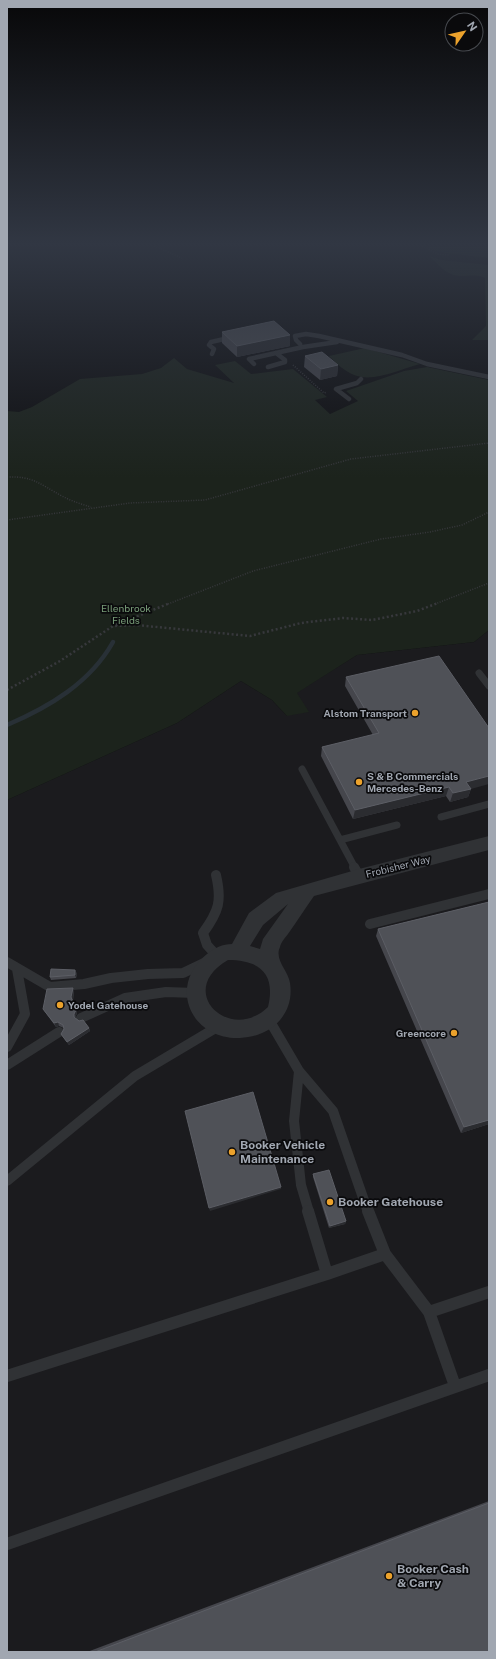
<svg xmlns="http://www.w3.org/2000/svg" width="496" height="1659" font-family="'Public Sans',sans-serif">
	<rect width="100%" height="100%" fill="#0f0f11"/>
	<!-- built -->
	<path fill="#1b1b1e" d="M489,630V1652H7V800L177,723L241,681L272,700L287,716L296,693L357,655L474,642Z"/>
	<!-- green -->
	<path fill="#1c231c" d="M424,246H489V258L437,252Z
		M429,256L441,260L489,265V340H472L486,326L485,278C473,272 462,279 451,274C443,271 435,261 429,256Z
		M365,348L420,364C400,369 374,383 354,375C344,371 336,363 329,356Z
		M174,358L187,369L234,383L215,365L235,361L251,374L293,369L327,397L315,400L330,414L358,401L346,391L404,371L427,367L489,380V630L474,642L357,655L297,693L309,712L287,716L272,700L241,681L177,723L7,800V411L19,412L32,407L80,379L142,374L161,368Z"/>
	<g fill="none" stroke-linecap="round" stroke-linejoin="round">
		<!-- stream -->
		<path stroke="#283036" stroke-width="4.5" d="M7,725C49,707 90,683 113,642"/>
		<!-- path-far1 -->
		<path stroke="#37383c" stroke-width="1.5" stroke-dasharray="1 1.5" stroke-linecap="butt" d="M154,246L182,258
			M422,246L438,254L449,255
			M293,365L324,393L327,392
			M7,477C34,476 39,484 62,496C71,501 81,504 91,507
			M7,520L130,503L205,500L351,459L489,443
			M168,604L253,571L381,539L430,532L462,525L489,512
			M435,604L489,583"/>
		<!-- path -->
		<path stroke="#37383c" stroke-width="2.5" stroke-dasharray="2 2.5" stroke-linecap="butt" d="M116,625L170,603
			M7,690L60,661L113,626L136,625L250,636L301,623L343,618L372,620L417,611L438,603"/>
		<!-- lane-far3 -->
		<path stroke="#303235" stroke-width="4.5" d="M300,344L296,340L295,336L306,334L319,336L402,355L427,364L489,377
			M212,354L214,349L209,345L211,342L233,337
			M254,364L249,359L303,347L337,342
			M268,367L285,362V360L276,353
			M349,399L336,389L357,383L361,379"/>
		<!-- lane-far2 -->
		<path stroke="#303235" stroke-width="7" d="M479,673L489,686
			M302,769L355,868
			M441,817L489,804
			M340,840L397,825"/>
		<!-- lane-far1 -->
		<path stroke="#303235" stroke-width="10" d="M354,867L359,876
			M216,875C222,901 219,911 203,933L207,945L217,956
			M370,924L489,894
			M7,962L50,987L84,984L111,978L148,974L183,973L204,963
			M81,1018L125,998L166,992L195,993
			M268,1018L299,1071L333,1111L368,1212
			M7,1047L25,1014L17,969
			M7,1065L59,1032
			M299,1071L294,1121L301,1185L309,1212
			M7,1181L135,1076L219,1026"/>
		<!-- lane -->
		<path stroke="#303235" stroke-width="12" d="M368,1211L385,1254L429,1312L489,1292
			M327,1274L385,1254
			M429,1312L455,1386
			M7,1376L327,1274L308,1211
			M7,1544L489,1375"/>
		<!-- street -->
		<path fill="#303235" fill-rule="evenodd" d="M489,836V850L314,896C305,909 297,921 288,934C285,938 281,942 280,947C274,960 288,970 290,983C295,1015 270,1037 240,1038C191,1040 167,986 207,954C214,948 223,944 232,944L249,913L276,893L359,869ZM288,904L263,939L260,949L250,946L263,925ZM228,960C260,960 276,974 268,1007C230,1044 174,991 228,960Z"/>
	</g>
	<!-- wall -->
	<path fill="#45464c" d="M222,332L290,335V346L237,357L222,343Z
		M305,356L338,365L337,376L320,380L304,367Z
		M346,677L471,789L468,797L450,802L446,796L353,819L321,756L322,747L373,735L345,686Z
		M489,902V1124L461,1133L376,936L378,929Z
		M75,970L77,974L76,978L51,980L50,977Z
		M74,991L73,1000L77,1013L75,1018L89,1028L90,1031L69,1045L63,1037L61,1034L64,1028L59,1026L56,1027L45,1012L43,1009Z
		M313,1174L346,1221L345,1224L329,1228L313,1177Z
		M489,1501V1652H87Z"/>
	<!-- shaded-wall -->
	<path fill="#2b2c30" d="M290,335V346L237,357V346Z
		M338,365L337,376L320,380L321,369Z
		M489,776V784L471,789L468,797L450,802L453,793L466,782Z
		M449,787L446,796L353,819L355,810Z
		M75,970L77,974L76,978L75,975Z
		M73,988L74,991L73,1000L71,997Z
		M76,1010L77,1013L75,1017V1020L74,1014Z
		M58,1022L59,1026L56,1027L54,1023Z
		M89,1028L90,1031L69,1045L67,1042Z
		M489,1120V1124L461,1133L464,1127Z
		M281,1187V1189L210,1211L209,1208Z
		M346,1221L345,1224L329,1228L330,1226Z"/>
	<!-- building -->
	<path fill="#4f5157" stroke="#5c5e65" d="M274,321L290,335L237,346L222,332Z
		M322,352L338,365L321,369L305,356Z
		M439,656L489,728V776L466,782L471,789L453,793L449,787L355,810L322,747L379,733L346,677Z
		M489,902V1120L464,1127L378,929Z
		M51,969L75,970V975L50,977Z
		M73,988L71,997L76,1010L74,1014V1017L79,1021L83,1020L89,1028L67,1042L61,1034L64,1029L63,1025L58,1022L54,1023L43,1009L47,989Z
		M253,1092L281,1187L209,1208L185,1111Z
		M329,1170L346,1221L330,1226L313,1174Z
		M489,1503V1652H95Z"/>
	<!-- sky -->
	<linearGradient id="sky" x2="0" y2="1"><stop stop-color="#080809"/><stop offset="0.51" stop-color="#313743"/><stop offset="1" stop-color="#313743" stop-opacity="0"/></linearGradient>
	<rect width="496" height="478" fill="url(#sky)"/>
	<!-- markers -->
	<g fill="#eca22c" stroke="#0a0a0c" stroke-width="1.5">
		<circle cx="415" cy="713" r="4"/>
		<circle cx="359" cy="782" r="4"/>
		<circle cx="60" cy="1005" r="4"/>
		<circle cx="454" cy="1033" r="4"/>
		<circle cx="232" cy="1152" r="4"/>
		<circle cx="330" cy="1202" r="4"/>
		<circle cx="389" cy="1576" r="4"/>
	</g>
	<g text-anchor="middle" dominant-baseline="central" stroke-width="3.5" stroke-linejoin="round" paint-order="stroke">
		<!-- park labels -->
		<g font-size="10" fill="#789c78" stroke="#0a0a0c">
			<text x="126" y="608">Ellenbrook<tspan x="126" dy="12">Fields</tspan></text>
		</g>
		<!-- poi labels -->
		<g font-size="10" font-weight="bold" fill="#a1a7b1" stroke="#0a0a0c" text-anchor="end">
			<text x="407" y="713">Alstom Transport</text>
			<text x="367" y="776" text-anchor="start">S &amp; B Commercials<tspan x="367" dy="12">Mercedes-Benz</tspan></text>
			<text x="68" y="1005" text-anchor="start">Yodel Gatehouse</text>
			<text x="446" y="1033">Greencore</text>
		</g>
		<!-- street labels -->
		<g font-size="10" fill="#a1a7b1" stroke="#0a0a0c">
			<text transform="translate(398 866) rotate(-14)">Frobisher Way</text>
		</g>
		<!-- near-poi labels -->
		<g font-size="12" font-weight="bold" fill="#a1a7b1" stroke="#0a0a0c" text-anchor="start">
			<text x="240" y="1145">Booker Vehicle<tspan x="240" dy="14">Maintenance</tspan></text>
			<text x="338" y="1202">Booker Gatehouse</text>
			<text x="397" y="1569">Booker Cash<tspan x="397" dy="14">&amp; Carry</tspan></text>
		</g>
	</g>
	<!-- border -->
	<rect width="496" height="1659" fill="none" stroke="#a1a7b1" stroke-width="16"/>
	<!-- north arrow -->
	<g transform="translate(464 32) rotate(56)"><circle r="19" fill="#0a0a0c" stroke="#46494e"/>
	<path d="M0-3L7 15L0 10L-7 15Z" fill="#eca22c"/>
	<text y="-6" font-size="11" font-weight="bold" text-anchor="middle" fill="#a1a7b1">N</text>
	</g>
</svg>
